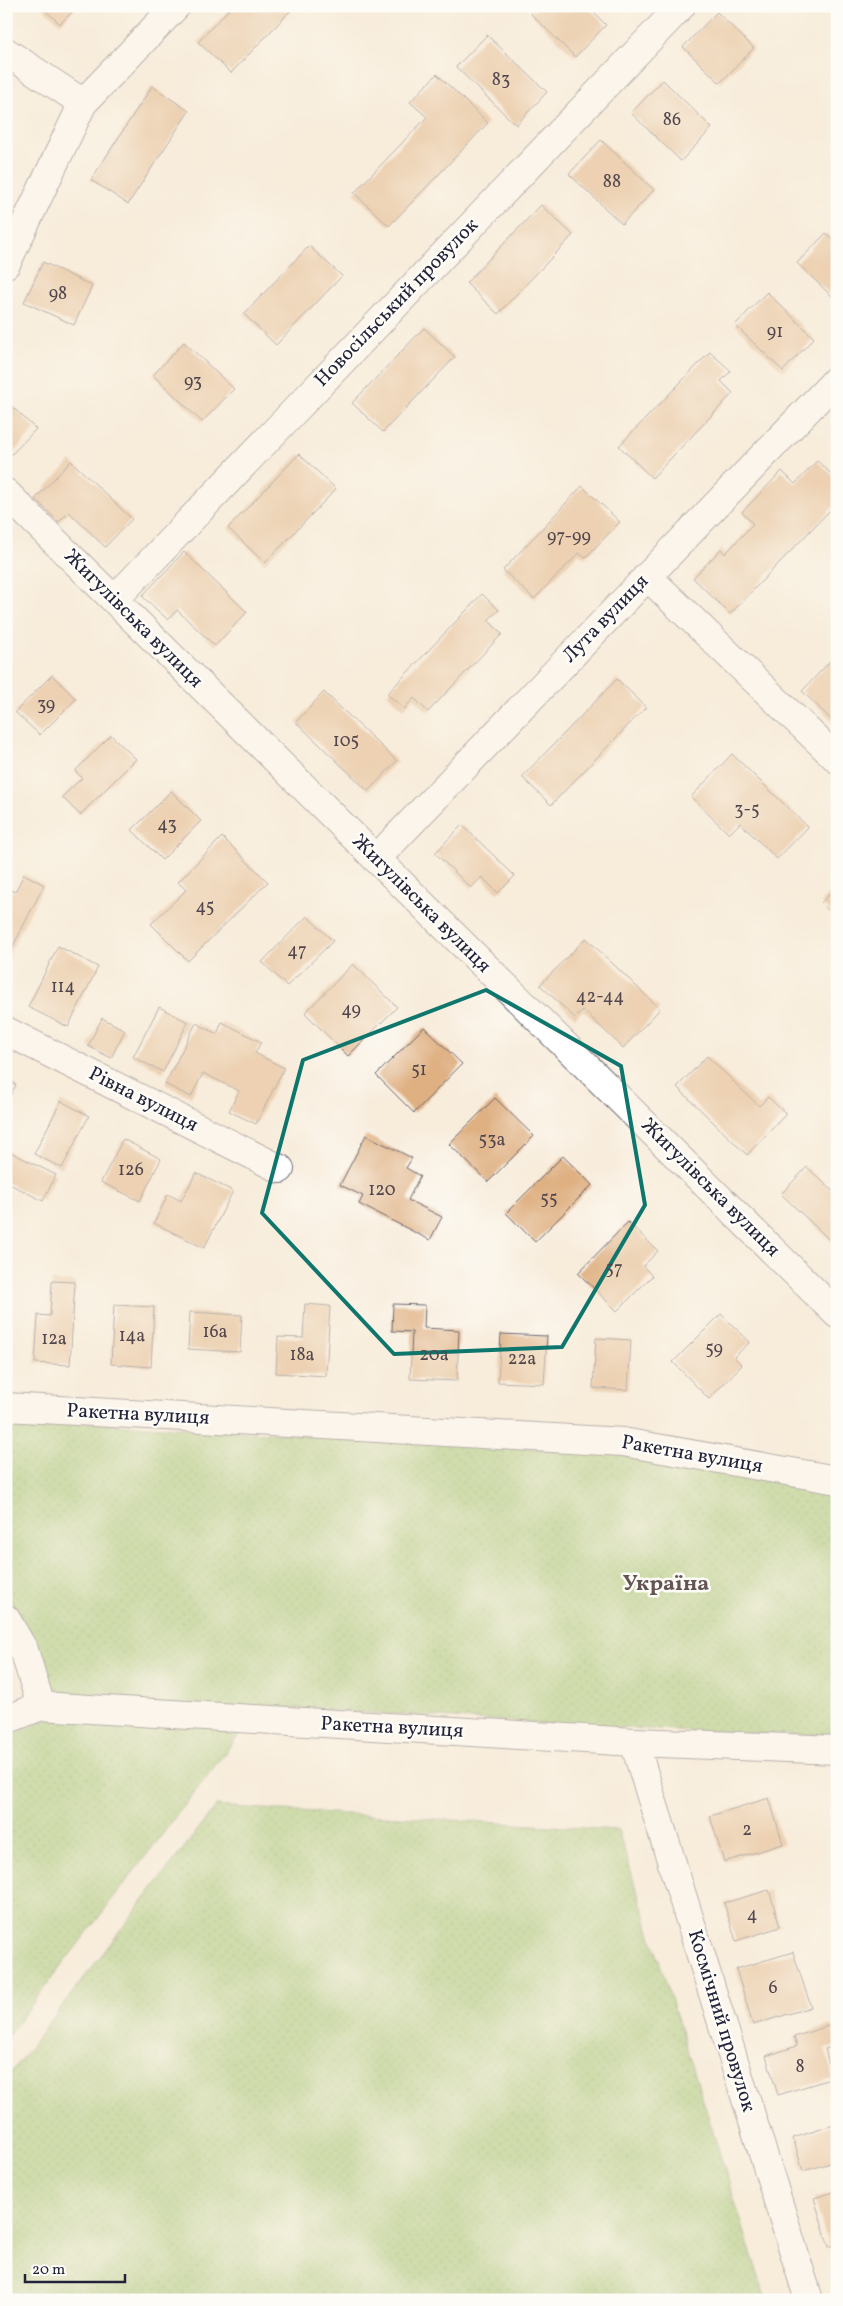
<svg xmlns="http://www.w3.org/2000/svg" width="843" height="2306" font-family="Vollkorn,serif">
	<defs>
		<pattern id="grass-dots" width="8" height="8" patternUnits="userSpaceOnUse" patternTransform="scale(1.25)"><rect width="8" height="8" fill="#9fc773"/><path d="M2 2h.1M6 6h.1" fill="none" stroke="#81a160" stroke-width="1.8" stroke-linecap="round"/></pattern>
	</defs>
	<rect width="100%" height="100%" fill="#fdfcf7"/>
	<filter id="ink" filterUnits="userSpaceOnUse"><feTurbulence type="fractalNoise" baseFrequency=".02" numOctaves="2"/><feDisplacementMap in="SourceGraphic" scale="10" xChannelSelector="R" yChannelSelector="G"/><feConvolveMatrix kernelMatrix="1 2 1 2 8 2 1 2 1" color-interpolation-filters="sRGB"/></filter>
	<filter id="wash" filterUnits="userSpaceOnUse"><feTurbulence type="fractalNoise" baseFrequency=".0096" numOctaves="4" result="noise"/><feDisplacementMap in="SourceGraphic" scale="20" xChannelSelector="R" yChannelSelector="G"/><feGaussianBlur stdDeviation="1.12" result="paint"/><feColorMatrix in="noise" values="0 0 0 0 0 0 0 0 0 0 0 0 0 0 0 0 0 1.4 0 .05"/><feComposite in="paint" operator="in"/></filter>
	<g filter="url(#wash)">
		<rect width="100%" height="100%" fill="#f8ecdb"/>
		<!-- grass -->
		<path fill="url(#grass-dots)" stroke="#607457" d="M6,1418L614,1453L837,1493V1736L598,1727L261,1706L6,2038V1738L52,1717L53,1697L36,1642L6,1593Z
			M216,1806L618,1830L766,2300H6V2079Z"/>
		<g id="blocks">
			<!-- building -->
			<path fill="#dfb082" d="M41,6H78L60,24Z
				M232,6H295L231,73L198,42Z
				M538,6H587L606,25L575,57L531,14Z
				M783,6H795L789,13Z
				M717,12L754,48L720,83L683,47Z
				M487,35L547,92L516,125L456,67Z
				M437,74L488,123L389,226L354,193L427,117L410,102Z
				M663,80L712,128L681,161L631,113Z
				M152,86L189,111L128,204L91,180Z
				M601,140L654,190L622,224L569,174Z
				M541,205L573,235L498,314L466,283Z
				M826,233L837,243V301L797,263Z
				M309,246L342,276L276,345L244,314Z
				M43,262L92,286L74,325L24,302Z
				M767,292L814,338L783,371L735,325Z
				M424,328L455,357L383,432L352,403Z
				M184,342L234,389L202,422L153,375Z
				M710,352L731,371L721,381L733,393L652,478L619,446Z
				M6,401L36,429L11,455L6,451Z
				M299,454L336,489L265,563L228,528Z
				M71,461L132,519L105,547L69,512L59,522L35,499Z
				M817,461L837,479V503L730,614L693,578L721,549L725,554L753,524L742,512L782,471L795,484Z
				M582,486L620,522L585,558L579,553L534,599L503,570Z
				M184,552L247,612L215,646L177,610L168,620L142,596Z
				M482,594L499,610L488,620L502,634L428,712L414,698L404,709L387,694Z
				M835,656L837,657V725L802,691Z
				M52,675L76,699L40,735L15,712Z
				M617,679L646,707L551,805L522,777Z
				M324,692L397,761L368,791L296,722Z
				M111,735L136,759L80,815L62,797L82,778L75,771Z
				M732,754L808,827L777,859L740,823L729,834L691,797Z
				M171,791L201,821L162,860L132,830Z
				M462,825L515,876L498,893L482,877L471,888L435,853Z
				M222,837L268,882L188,961L151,924L186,890L178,882Z
				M24,874L44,885L6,960V888L15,892Z
				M837,886V918L821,903Z
				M307,916L333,941L287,986L262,962Z
				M586,938L660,1009L623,1048L583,1010L575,1018L540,985Z
				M58,946L98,967L68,1027L28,1007Z
				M353,964L397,1007L348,1056L305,1013Z
				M159,1007L188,1022L163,1072L133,1057Z
				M102,1018L125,1030L111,1058L88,1046Z
				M222,1022L261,1042L255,1053L284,1068L256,1124L229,1111L239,1091L203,1073L191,1097L165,1084L196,1023L217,1034Z
				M424,1027L462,1064L414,1113L376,1075Z
				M707,1056L759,1106L768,1097L786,1114L747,1155L677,1087Z
				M6,1080L16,1085L6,1103Z
				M495,1098L534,1136L488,1182L449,1144Z
				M61,1101L89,1116L62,1168L34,1154Z
				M366,1135L412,1158L406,1168L420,1176L408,1200L442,1217L430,1240L359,1204L363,1196L340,1185Z
				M123,1139L161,1159L140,1201L101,1182Z
				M6,1150L56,1175L43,1201L6,1182Z
				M563,1156L592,1185L535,1242L506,1213Z
				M807,1167L837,1195V1247L781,1194Z
				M196,1173L233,1191L204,1248L154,1223L168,1194L181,1201Z
				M628,1222L658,1251L643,1266L652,1276L617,1311L578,1273Z
				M52,1281L75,1282L70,1365L35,1363L38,1315L50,1316Z
				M305,1304L330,1306L326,1376L276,1373L278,1337L303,1338Z
				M393,1304L425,1305L424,1328L459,1330L457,1381L410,1379L412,1332L392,1331Z
				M114,1305L154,1307L151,1367L111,1364Z
				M190,1312L242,1315L240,1352L188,1349Z
				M721,1314L750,1342L734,1357L742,1365L709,1399L673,1362Z
				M501,1334L547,1336L544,1384L498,1382Z
				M596,1338L631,1340L628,1390L593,1388Z
				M769,1798L783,1844L724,1862L710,1816Z
				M769,1890L780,1927L736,1941L724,1903Z
				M793,1952L811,2007L753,2025L736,1969Z
				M831,2025L837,2046L825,2049L833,2078L778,2095L766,2056L797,2046L794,2037Z
				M837,2124V2161L803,2171L793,2138Z
				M837,2191V2244L829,2247L814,2198Z"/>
		</g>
	</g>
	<g filter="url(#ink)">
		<use href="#blocks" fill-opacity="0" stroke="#6d6973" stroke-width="1"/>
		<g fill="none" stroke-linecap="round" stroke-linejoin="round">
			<!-- minor casing -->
			<g stroke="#6d6973" stroke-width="30">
				<path id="minor" d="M6,52L83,103
					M6,264L83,103L176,6
					M6,493L837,1314
					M647,576L837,759
					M114,600L681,6
					M376,859L837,379
					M6,1031L280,1169
					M6,1407L623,1442L837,1480
					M6,1619L24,1650L41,1706
					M6,1720L41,1706L634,1742L837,1750
					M634,1742L809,2300"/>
			</g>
			<!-- minor -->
			<use href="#minor" stroke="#fff" stroke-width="28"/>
		</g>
	</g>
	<!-- marked area -->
	<path d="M0 0H843V2306H0ZM486,990L621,1066L645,1205L562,1347L394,1354L262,1213L303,1060Z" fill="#f8ecdb" fill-opacity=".55" fill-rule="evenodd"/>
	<path fill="none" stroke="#0f766e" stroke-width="4" stroke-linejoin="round" d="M486,990L621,1066L645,1205L562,1347L394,1354L262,1213L303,1060Z"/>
	<g text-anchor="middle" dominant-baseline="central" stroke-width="5" stroke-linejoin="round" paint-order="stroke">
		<!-- number labels -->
		<g font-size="18" fill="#51464d">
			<text x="501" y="80">83</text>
			<text x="672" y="120">86</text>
			<text x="612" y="182">88</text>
			<text x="58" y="294">98</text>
			<text x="775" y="332">91</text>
			<text x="193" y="382">93</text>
			<text x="569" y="537">97-99</text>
			<text x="46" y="705">39</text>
			<text x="346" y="741">105</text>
			<text x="747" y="810">3-5</text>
			<text x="167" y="825">43</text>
			<text x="205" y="907">45</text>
			<text x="297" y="951">47</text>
			<text x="63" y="987">114</text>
			<text x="600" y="997">42-44</text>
			<text x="351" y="1010">49</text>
			<text x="419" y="1070">51</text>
			<text x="492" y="1140">53а</text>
			<text x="131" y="1170">126</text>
			<text x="382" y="1190">120</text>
			<text x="549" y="1199">55</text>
			<text x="614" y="1269">57</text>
			<text x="215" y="1332">16а</text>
			<text x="132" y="1336">14а</text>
			<text x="54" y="1339">12а</text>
			<text x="714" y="1349">59</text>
			<text x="302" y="1355">18а</text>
			<text x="434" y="1355">20а</text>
			<text x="522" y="1359">22а</text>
			<text x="747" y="1830">2</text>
			<text x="752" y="1915">4</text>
			<text x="773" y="1988">6</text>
			<text x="800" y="2067">8</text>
		</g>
		<!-- street labels -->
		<g font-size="20" fill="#22223b" stroke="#fdfcf7">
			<text transform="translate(397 303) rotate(-46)">Новосільський провулок</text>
			<text transform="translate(133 619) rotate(45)">Жигулівська вулиця</text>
			<text transform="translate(606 619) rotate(-46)">Лута вулиця</text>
			<text transform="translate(421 904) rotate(45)">Жигулівська вулиця</text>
			<text transform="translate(143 1100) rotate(27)">Рівна вулиця</text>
			<text transform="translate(710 1188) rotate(45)">Жигулівська вулиця</text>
			<text transform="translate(138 1415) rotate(3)">Ракетна вулиця</text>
			<text transform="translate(692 1455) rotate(10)">Ракетна вулиця</text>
			<text transform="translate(392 1728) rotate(3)">Ракетна вулиця</text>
			<text transform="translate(721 2021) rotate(73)">Космічний провулок</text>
		</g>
		<!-- quarter labels -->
		<g font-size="22" font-weight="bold" fill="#645454" stroke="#fdfcf7">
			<text x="666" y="1584">Україна</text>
		</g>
	</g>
	<!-- margin -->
	<rect width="843" height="2306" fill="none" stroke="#fdfcf7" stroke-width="25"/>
	<!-- scale -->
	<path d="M25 2274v8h100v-8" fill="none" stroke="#22223b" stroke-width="2.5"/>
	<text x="32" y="2274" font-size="15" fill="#22223b" stroke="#fdfcf7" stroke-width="4" paint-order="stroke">20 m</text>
</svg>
